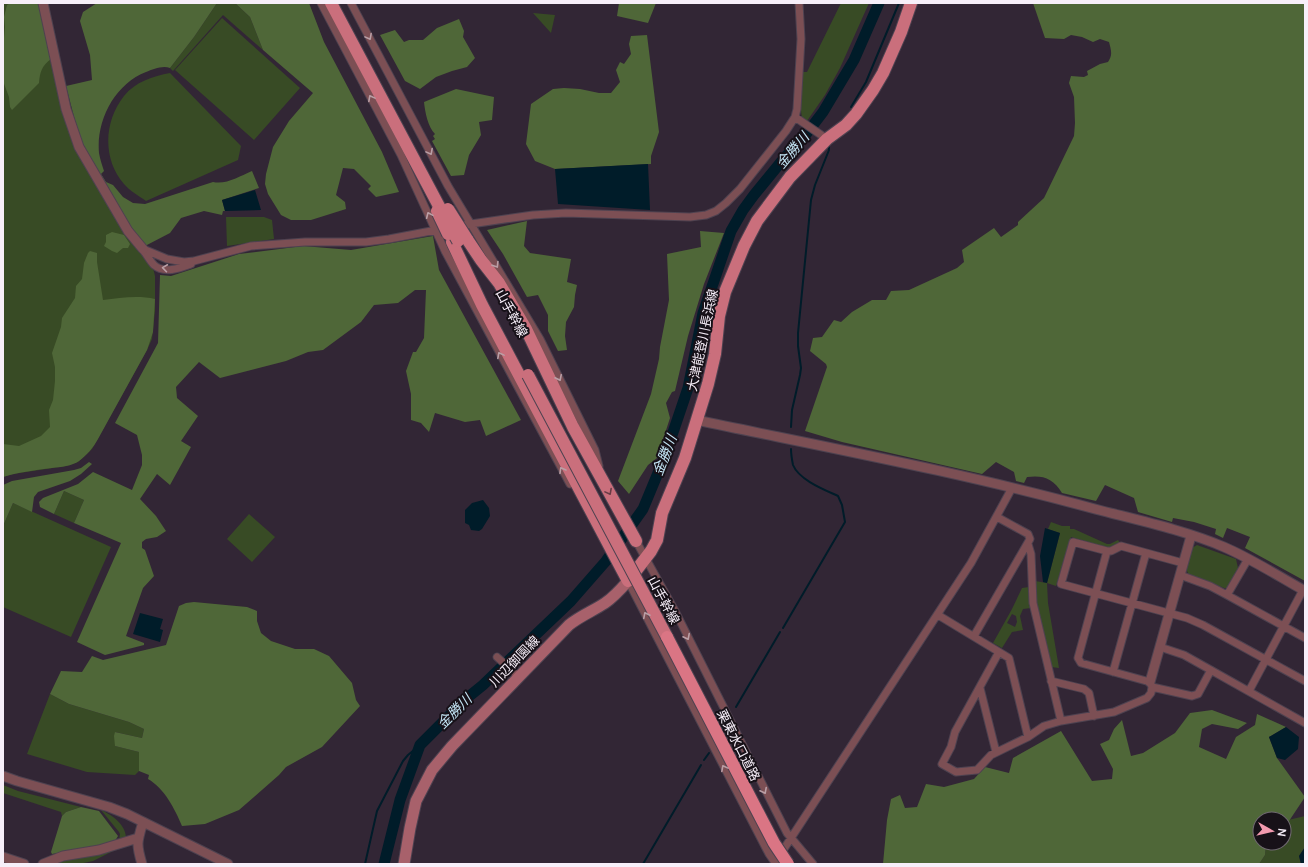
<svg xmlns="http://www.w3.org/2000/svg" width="1308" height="867" font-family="Manrope,'Noto Sans JP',sans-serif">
	<rect width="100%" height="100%" fill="#322635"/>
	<!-- green -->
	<path fill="#384b25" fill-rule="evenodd" d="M3,3H39L61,103L75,148L116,218L153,268L155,276V311L152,339L147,350L92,449L78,462L66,466L13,474L3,477Z
		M217,3L236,4L250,17L263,50L223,15L173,71L170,68L194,37Z
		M841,3H869L840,68L825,95L807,121L802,118L799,97L802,72H807Z
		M533,13L555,15L551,33Z
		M222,18L300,88L254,140L175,70Z
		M170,73L241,146L238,160L146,201C139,196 130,191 124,184C102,159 104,121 124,96C135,82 153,76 170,73Z
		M226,217H264L272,220L274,239L227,246Z
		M64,491L84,500L74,523L54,514Z
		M13,503L111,547L71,637L3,607V526Z
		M249,514L275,537L252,562L227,539Z
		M1051,522L1062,526H1070V529H1074L1107,544H1110L1118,540L1120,543L1109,548L1071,537L1056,586L1047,583L1048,603L1059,668L1051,667L1036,602L1035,581L1047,583L1060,533L1048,529Z
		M1197,545L1236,559L1238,568L1227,588H1224L1200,578L1189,575L1186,569L1192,548Z
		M1029,587L1031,608L1023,609L1020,616L1023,630L1012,632L1002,648L993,643L1012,609L1022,588ZM1012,614L1016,616L1017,622L1015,627L1007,623Z
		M50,694L69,704L129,722L144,729L142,738L115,732V746L139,752V771L135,775L87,772L27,754Z
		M3,785L18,791L81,807L66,812L62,816L61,812L3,793Z
		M101,810C112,815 125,824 126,837L119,840L120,834L119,832Z
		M1305,816V847L1299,856L1301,864H1259L1265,855L1266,843H1284V821Z
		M127,844L93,861L79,864H50L70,858Z"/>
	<!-- forest -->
	<path fill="#4f6738" d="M11,3H39L51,59C42,66 40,71 39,83L12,110L10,107L9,97L3,81L4,59L3,48L5,27L4,17L7,5Z
		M97,3H217L194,37L170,68C163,65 153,69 146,72C115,84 96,120 99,153C100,159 102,165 104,171L101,174L106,182L113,185L123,197L133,203L145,204L213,182C226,185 240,176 252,171L259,188L222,200L225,211H223L222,215L204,211L181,218L170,233L145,246L137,238L91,160L79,136L66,86L92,80L90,55L80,21L83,12Z
		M235,3H309L324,42L382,152L399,192L376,197L368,189L371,186L354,169L343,168L336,195L345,202L346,209L311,220H291L281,215L268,194L265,184L266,174L273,147L289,121L313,93L263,50L250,17Z
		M619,3H656L648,23L617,16Z
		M1033,3H1305V581L1245,548L1250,537L1227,528L1223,538L1215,534L1216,529L1194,522L1173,518L1172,522L1138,512L1134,498L1105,485L1096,501L1062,493C1053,478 1043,475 1027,477L1024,483L1016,481L1014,472L996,462L982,474L842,442L805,431L827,367L826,364L810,351L813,338L822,337L834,320L841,322L852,312L872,300H886L891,291L909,290L957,268L964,262L962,250L994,228L1001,237L1018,225V222L1044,198L1074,136L1075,123L1074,97L1069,83L1071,76L1084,77L1088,75L1087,71L1100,64L1108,62C1113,55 1111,50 1109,42L1100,39L1093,42L1082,37L1071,35L1064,39L1045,38Z
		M459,19L464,31L463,37L475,58L467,67L452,71L436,77L420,89L405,81L380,35L395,30L404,42L409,40H423L437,28Z
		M647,35L659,132L651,156V164L555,169L535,161L526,144L531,104L553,89L564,88L580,89L599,93H611L620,82L616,70L620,62L624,64L631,54L629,44L631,36Z
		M456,89L494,97L492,120L479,122L481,135L469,155L464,175L451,176L432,141L435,139L433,136L435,134C428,127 425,112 424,102Z
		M527,221L524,246L530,253L571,259L567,282L577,285L575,295L574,307L566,322L565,336L567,350L558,351L548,331V315L538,295L527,297L503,254L487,230Z
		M700,231L724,233L704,284L688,336L675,391L672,392L666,403L670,418L657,458L648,465L629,494L618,481L651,394L659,359L660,347L669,300L667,254L701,247Z
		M112,232L124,235L130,244L128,248H123L117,253L112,251L104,246L106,242V235Z
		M433,236L439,270L521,420L486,436L480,420L465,422L435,413L429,432L421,423L411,420V394L406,371L413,352H416L424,338L426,290H415L398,303L374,305L361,322L323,350L308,352L286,361L220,378L199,362L176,387L177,398L198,416L181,441L191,447L170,485L157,474L140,499L156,516L166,531L157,537L146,539L142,542V548L145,550L154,576L143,588L126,636L144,643V645L105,655L77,642L121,543L74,523L84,500L64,491L54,514L40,507L39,502L43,498L78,484L93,472L132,490L142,465V455L137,435L115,423L158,343L160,275L171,276L239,254L303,246L351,250Z
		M90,251L97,253V262L103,300C120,298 138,295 155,299L153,332L147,350L98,439C93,448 87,455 79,461C72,466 61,467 52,468C36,470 19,472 3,477V444L19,446L41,436L50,427L49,410L53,400L55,381V367L52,353L61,327L62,318L75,298L76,286L82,279L84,263L88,253Z
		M89,462L92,464L81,474L70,481L38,492L34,497L32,512L13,503L3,526V485L12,481L74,470L81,468Z
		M194,602L247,607L257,611V621L261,633L271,641L295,649H314L329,656L352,683L356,700L360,706L322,747L286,767L279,775L239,810L205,824L182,826C175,809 164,788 148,779L149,775L139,771V752L115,746L114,736L115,732L142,738L144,729L129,722L69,704L50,694L61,671L82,672L92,656L103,660L166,645L179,606L186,603Z
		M1212,710L1247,723L1238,729L1212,724L1202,729L1199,747L1226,759L1236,737L1255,725L1257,714L1286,727L1269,737L1277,758L1305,797L1289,821H1284V819H1260V843H1266L1265,855L1259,864H883L887,820L891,799L900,795L905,808L917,807L926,784L944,787L974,779L985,767L1009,773L1013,758L1061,731L1092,781L1112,779L1113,769L1100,744L1109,740L1114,729L1122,720L1131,756L1143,753L1175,733L1190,713Z
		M81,807L99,811L118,836L115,841L99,846L52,854L51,852L62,816L66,812Z"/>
	<!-- water -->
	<path fill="#001c29" d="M648,164L650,210L558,204L555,169Z
		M255,190L261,210L225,211L222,200Z
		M483,500L489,508L490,516L482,529L479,531L471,530L469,525L465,523V510L472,503Z
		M1045,528L1060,533L1047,583L1043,582L1040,556Z
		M140,613L163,619L160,629L163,630L160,642L133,634Z
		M1286,727L1299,737L1298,749L1285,760L1277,758L1269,737Z
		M1305,847V864H1301L1299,856Z"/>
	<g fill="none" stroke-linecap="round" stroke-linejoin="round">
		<!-- stream -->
		<path stroke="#001c29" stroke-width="2" d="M851,107L866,82L899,3
			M791,427L792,410L800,375L801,368L798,346V333L811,200L815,185L829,150V145
			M783,628L845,522L842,505L838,496C825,490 799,480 793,465C792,460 791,454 791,449
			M736,707L780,632
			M721,732L724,727
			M704,760L709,753
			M365,864L377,811L403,761L408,755L420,745
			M643,864L701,765"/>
		<!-- river -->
		<path stroke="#001c29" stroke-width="11" d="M384,864L400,800L420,745L467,698L483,685L571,601L606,561L643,509L665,456L688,388L703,313L731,231L743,210L754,195L781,162L807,133L823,112L854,60L879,3"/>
		<!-- minor casing -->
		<g stroke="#4e4250" stroke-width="9">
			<path id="minor" d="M321,3L401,155L445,251L570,484
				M351,3L448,186L540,339L595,450L599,466
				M799,3L801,39L797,109L795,117L827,139
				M457,226L533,215L566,213L690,217L706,215L716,211L726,203L740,189L786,131L795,117
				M143,249L167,259L184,262L194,261L251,246L305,242H366L389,239L447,228
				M143,250C147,255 150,261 154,265C164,274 180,268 191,264
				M636,541L675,611L787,833L813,864
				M1028,544L1031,554L1033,603L1061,721
				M1183,563L1121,546L1111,551H1107L1073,542L1061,584L1187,618L1203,625L1305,681
				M1180,575L1210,586L1227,595L1305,638
				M628,581L769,854L776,864
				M1227,595L1248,559
				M938,615L1009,658L1028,737
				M974,636L1030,539L1028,534L997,517
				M1160,647L1184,655L1305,723
				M999,652L955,732L951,747L942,764L956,772L977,770L991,755L1028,737L1044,726L1061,721L1114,712L1147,698L1151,693L1152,687L1150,682L1081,663L1078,658L1107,551
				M497,657L518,676
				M1113,672L1146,553
				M1051,681L1084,689L1089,693L1094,716
				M1152,687L1192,696L1198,694L1211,670
				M980,688L996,752
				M1249,691L1303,590
				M774,864L971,563L1012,488"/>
		</g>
		<!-- tertiary casing -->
		<g stroke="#4e4250" stroke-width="11">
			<path id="tertiary" d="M43,3L66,109L79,147L128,231L143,249
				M696,420C830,448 964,473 1095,509C1137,520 1184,530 1224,547C1252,559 1278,576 1305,591
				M1150,682L1191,536
				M3,776L17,781L109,807L127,814L228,864
				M3,857L24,864
				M43,864L63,856L99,850L138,838
				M142,864C136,844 137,842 143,822"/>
		</g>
		<!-- secondary casing -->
		<g stroke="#4e4250" stroke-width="13">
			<path id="secondary" d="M404,864L410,828L416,801L432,770L452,746L569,625C580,616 593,611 605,603C614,597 621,589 628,581"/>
		</g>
		<!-- primary casing -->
		<g stroke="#4e4250" stroke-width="14">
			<path id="primary" d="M331,3L441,210
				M467,239L481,260L499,283L526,329L573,427L636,541
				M452,242L482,305L628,581L651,551L657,540L662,513L685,458L708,384L715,354L719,316L725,292L744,246L757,221L790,177L827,139L846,125L856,114L873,90L883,73L901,32L911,3"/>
		</g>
		<!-- minor -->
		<use href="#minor" stroke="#7c4f54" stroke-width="7"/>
		<!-- tertiary -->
		<use href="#tertiary" stroke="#7c4f54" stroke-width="9"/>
		<!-- secondary -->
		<use href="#secondary" stroke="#a8616b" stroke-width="11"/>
		<!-- primary -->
		<use href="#primary" stroke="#ca6f7c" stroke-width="12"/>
		<!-- primary-bridge casing -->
		<g stroke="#4e4250" stroke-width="14" stroke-linecap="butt">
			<path id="primary-bridge" d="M448,209L467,239
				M437,211L448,234
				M448,223L458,241
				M528,375L667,637"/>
		</g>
		<!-- trunk-bridge casing -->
		<g stroke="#4e4250" stroke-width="14" stroke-linecap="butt">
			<path id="trunk-bridge" d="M667,637L763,822L774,843L788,864"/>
		</g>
		<!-- primary-bridge -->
		<use href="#primary-bridge" stroke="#ca6f7c" stroke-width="12"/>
		<!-- trunk-bridge -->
		<use href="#trunk-bridge" stroke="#da7584" stroke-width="12"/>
	</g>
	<!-- one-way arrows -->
	<defs><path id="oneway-chevron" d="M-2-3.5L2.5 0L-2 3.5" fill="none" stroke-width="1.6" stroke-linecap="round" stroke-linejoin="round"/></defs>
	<g stroke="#ba9fa6">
		<use href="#oneway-chevron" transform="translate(369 37) rotate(62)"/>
		<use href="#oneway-chevron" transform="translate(371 98) rotate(-118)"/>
		<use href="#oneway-chevron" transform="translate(430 152) rotate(62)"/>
		<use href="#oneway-chevron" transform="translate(429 215) rotate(-114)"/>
		<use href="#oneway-chevron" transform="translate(496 265) rotate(58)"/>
		<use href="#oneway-chevron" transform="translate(165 268) rotate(-172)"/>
		<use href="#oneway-chevron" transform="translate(500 355) rotate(-118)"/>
		<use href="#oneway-chevron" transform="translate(559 378) rotate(64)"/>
		<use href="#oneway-chevron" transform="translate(562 470) rotate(-120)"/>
		<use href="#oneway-chevron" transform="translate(646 615) rotate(-117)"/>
		<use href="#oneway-chevron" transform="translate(687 637) rotate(63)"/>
		<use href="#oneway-chevron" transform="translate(724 768) rotate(-118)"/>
		<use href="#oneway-chevron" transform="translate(764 791) rotate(63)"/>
	</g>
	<use stroke="#683b45" href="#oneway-chevron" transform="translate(609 492) rotate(62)"/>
	<g text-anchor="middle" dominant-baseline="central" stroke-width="4" stroke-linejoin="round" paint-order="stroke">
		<!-- street labels -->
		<g font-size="13" fill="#f7eff9" stroke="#171118">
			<text transform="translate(512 313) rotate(62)">山手幹線</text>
			<text transform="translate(702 340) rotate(-78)">大津能登川長浜線</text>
			<text transform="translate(664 600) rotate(62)">山手幹線</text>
			<text transform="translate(514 661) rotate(-46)">川辺御園線</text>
			<text transform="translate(739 745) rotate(63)">栗東水口道路</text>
		</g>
		<!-- water labels -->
		<g font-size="14" font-style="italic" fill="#c5e7f7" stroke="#171118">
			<text transform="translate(792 150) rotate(-50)">金勝川</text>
			<text transform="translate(664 455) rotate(-69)">金勝川</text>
			<text transform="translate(454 711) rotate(-45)">金勝川</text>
		</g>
	</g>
	<!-- border -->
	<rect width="1308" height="867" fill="none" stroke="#f7eff9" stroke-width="8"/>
	<!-- north arrow -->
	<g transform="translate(1272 831) rotate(98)"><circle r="19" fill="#171118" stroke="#716a72"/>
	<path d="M0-3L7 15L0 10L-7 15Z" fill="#f29aaf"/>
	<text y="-6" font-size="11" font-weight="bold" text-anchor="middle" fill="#f7eff9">N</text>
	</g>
</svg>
